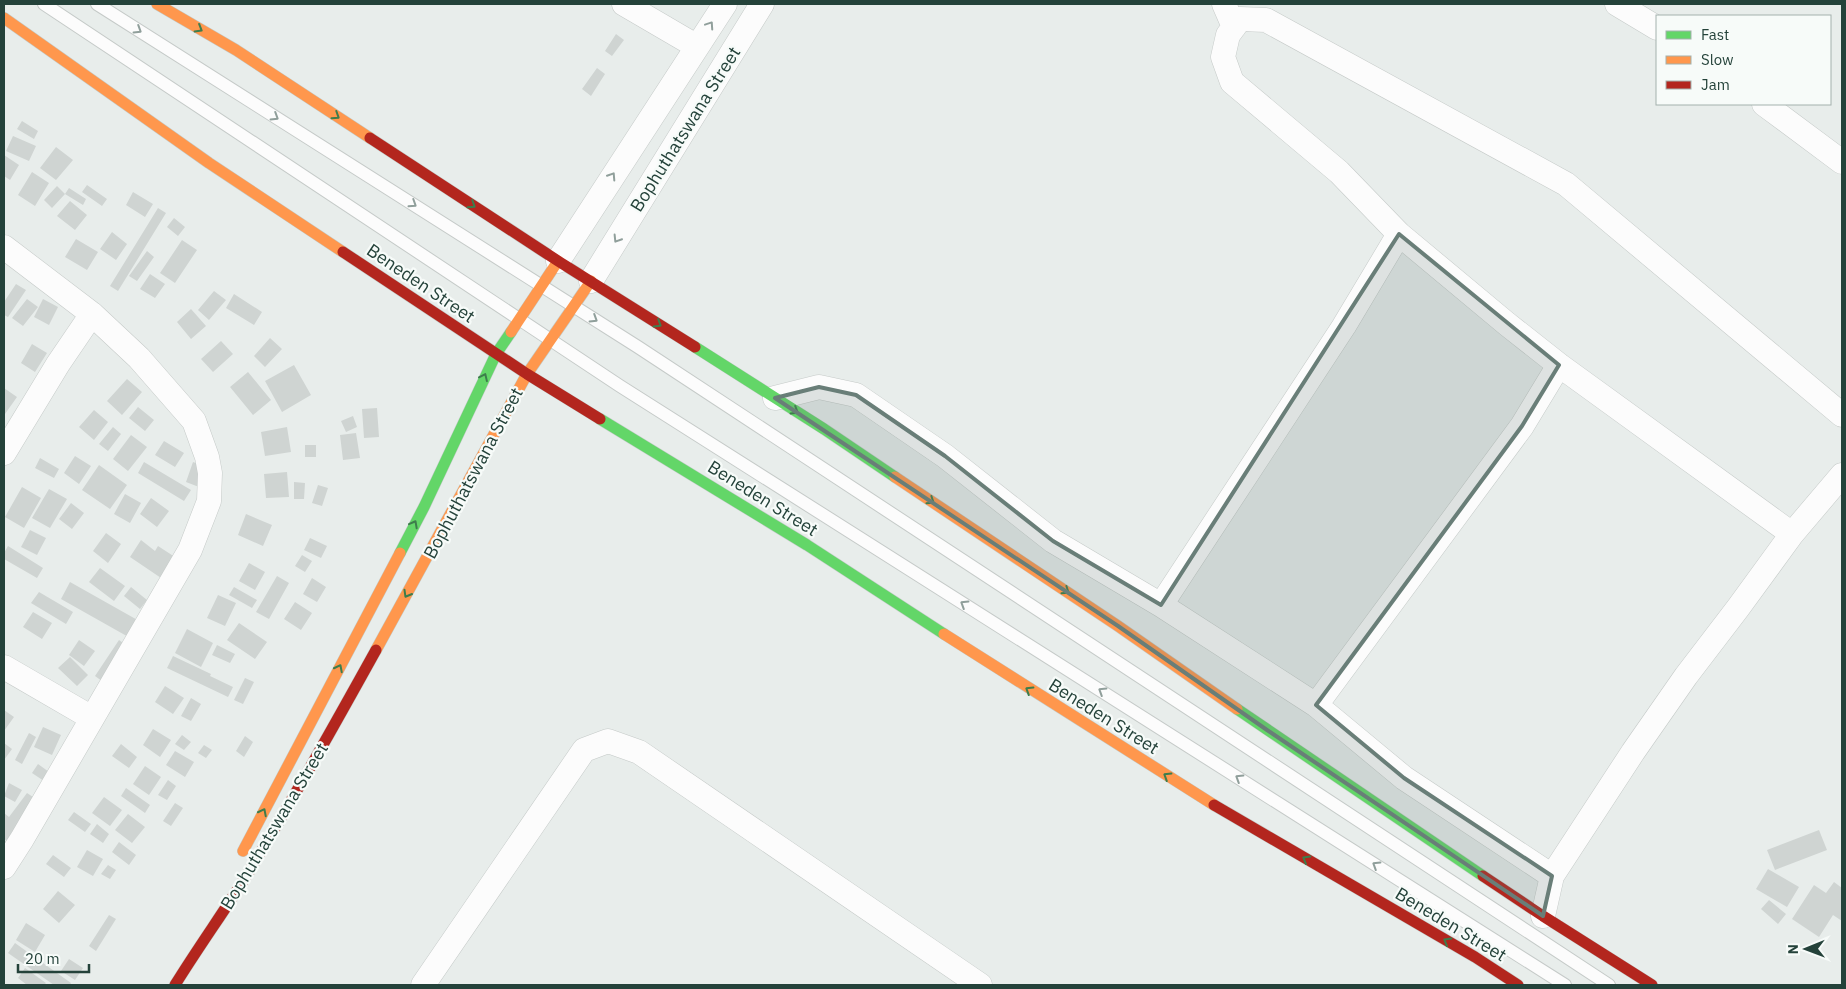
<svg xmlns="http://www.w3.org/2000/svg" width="1846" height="989" font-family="'IBM Plex Sans',sans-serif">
	<rect width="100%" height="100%" fill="#e8edeb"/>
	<!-- building -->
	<path fill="#cfd4d2" d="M616,34L624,40L612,56L605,51Z
		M597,68L605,74L591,96L582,89Z
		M22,121L38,131L34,139L17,129Z
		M13,136L36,146L29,161L6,151Z
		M56,147L73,160L56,180L40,168Z
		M4,155L19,165L10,180L4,176Z
		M32,172L49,183L35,206L18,195Z
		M87,185L107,199L102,206L82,192Z
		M57,186L65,194L52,208L44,200Z
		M69,188L86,199L83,205L65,194Z
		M133,192L153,204L145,217L126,205Z
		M70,201L87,215L75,230L57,216Z
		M158,208L166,213L118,291L110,286Z
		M174,218L185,227L178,236L167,227Z
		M112,232L127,244L116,260L100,249Z
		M76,239L98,252L87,270L65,257Z
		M182,240L197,250L175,283L160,273Z
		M147,251L154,257L137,281L129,276Z
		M150,274L165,284L155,298L140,289Z
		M16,284L26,290L8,317L4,315V302Z
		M214,291L226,300L209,320L198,310Z
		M234,294L262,312L254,325L226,308Z
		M27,299L38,307L23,326L12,318Z
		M43,299L58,307L49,325L34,317Z
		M191,309L206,326L191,339L177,322Z
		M270,338L282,349L265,367L254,356Z
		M221,341L233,354L213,372L201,359Z
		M32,344L47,353L35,372L21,363Z
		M294,365L311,395L282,412L265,381Z
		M248,372L271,400L253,415L230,387Z
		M127,379L142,392L122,415L107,401Z
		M4,388L17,397L5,414L4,413Z
		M138,407L154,420L145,431L129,418Z
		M377,408L379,437L364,438L362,409Z
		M94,410L108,422L94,440L79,427Z
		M353,416L357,427L346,432L341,421Z
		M113,427L121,434L108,451L99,444Z
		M287,427L291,452L265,456L261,432Z
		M356,433L360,458L343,460L340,435Z
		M131,435L147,447L128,471L113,459Z
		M164,441L184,453L175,467L155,455Z
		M305,445H316V457H305Z
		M75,456L91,466L79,484L64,473Z
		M40,458L59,469L54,478L35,468Z
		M144,462L191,490L184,501L138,473Z
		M193,462L206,467L199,487L186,482Z
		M99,465L127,485L110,509L82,490Z
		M287,472L289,497L266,498L264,474Z
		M294,482L305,483L304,499H294Z
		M318,485L328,488L322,506L312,503Z
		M22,487L41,498L24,528L5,517Z
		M49,489L67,499L50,528L32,518Z
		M125,494L141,503L130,523L114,514Z
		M151,498L169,511L157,527L140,514Z
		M71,503L84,513L72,529L59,519Z
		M246,514L272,525L263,546L238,535Z
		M30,530L46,538L37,555L21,547Z
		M106,533L121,544L108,563L93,551Z
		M310,538L327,546L321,558L304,550Z
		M141,540L155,551L158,546L178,559L164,580L130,557Z
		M8,546L43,568L37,578L4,559V553Z
		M302,555L312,561L305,572L295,566Z
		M249,563L265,572L255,590L239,581Z
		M100,568L125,586L114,601L89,582Z
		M277,576L289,583L269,619L256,612Z
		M312,578L326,587L317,602L303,594Z
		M70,582L141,622L132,639L61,599Z
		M131,587L147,600L140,609L124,596Z
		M234,587L257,600L252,608L229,595Z
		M39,592L73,612L66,624L31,603Z
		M218,595L236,603L225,626L207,618Z
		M295,602L312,613L301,630L284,619Z
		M33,612L52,623L42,639L23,627Z
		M239,623L267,642L255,659L227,640Z
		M187,629L213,643L201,667L175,653Z
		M79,640L95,651L84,666L69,655Z
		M119,640L130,648L106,684L95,676Z
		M217,645L235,654L230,663L212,655Z
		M173,656L211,674L210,676L233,687L228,697L167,668Z
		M70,657L88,675L77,686L58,668Z
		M245,678L254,682L243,704L234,700Z
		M165,686L184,698L173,714L155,702Z
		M191,698L201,704L191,721L181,716Z
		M4,710L14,717L4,731Z
		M43,727L61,735L52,755L34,747Z
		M153,729L171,740L160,757L143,745Z
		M29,733L36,737L22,764L15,760Z
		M182,735L191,742L184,750L175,744Z
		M245,736L253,742L244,757L236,751Z
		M4,743L12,749L4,760Z
		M121,744L137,757L129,768L112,756Z
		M204,745L212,750L206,758L198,753Z
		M175,751L194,762L185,777L166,765Z
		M38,764L56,777L50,785L32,773Z
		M145,766L161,777L149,795L133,784Z
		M168,780L176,786L167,800L158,795Z
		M9,783L22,790L15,802L4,796Z
		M126,788L150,805L145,813L121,796Z
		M27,793L39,801L10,843L4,839V813L9,817Z
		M104,797L122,810L110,826L92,813Z
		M175,803L183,808L171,826L163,821Z
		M74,812L91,824L85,832L68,820Z
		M128,814L145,827L132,843L115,830Z
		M97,824L109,834L103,843L90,834Z
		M1819,830L1827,850L1775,870L1767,850Z
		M119,842L136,855L129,865L112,852Z
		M87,850L103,859L93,876L77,867Z
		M53,855L71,868L64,877L46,864Z
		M108,865L116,870L110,879L101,874Z
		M1768,869L1799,887L1787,907L1756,889Z
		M1834,882L1842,888V921L1833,915L1819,937L1792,919L1814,885L1826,893Z
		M58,891L75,905L59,923L43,909Z
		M1769,900L1786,914L1778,924L1761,909Z
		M109,915L116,919L96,951L89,946Z
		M26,923L45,935L35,952L16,940Z
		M15,943L71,983L70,985H54L8,953Z
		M69,959L83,968L75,980L61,971Z
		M25,968L46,983L44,985H27L18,978Z"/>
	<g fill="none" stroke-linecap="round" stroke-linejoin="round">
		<!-- lane casing -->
		<g stroke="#c5cac8" stroke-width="14">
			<path id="lane" d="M44,4L620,386L1565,985
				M97,4L638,347L1609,985"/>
		</g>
		<!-- street casing -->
		<g stroke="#c5cac8" stroke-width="25">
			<path id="street" d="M624,4L696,46
				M1224,4L1234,27
				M1617,4L1657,28
				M1764,104L1842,162
				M4,247L92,314L139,358L194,421L207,457L210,473L209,501L190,550L22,839L4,867
				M558,261L725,4
				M591,281L762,4
				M775,398L819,387L856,395L945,456L1053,541L1161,605L1316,705L1404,778L1552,876
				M4,453L58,364L92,314
				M1792,534L1559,365L1507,324L1399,234L1339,172L1232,82L1223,57L1228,35L1240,19L1266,20L1566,184L1842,415
				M1161,605L1344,326L1399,234
				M4,667L92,718
				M1316,705L1522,426L1559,365
				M1543,916L1552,876L1633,752L1686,676L1738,608L1792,534L1842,475
				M423,985L584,750L608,741L639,752L980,985"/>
		</g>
		<!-- fast casing -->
		<g stroke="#c3cbc8" stroke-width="12">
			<path id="fast" d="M695,347L824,429L895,477
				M600,419L807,545L944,634
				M400,553L424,507L496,354L511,332
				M1237,709L1483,876"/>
		</g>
		<!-- slow casing -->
		<g stroke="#c3cbc8" stroke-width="12">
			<path id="slow" d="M157,4L236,50L370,138
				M4,18L209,163L343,252
				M511,332L558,261
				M895,477L1118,626L1237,709
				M944,634L1214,805
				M376,650L527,374L591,281
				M243,851L400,553"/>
		</g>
		<!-- jam casing -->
		<g stroke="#c3cbc8" stroke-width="12">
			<path id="jam" d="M370,138L558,261L695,347
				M343,252L527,374L600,419
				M1214,805L1475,957L1518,985
				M1483,876L1543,916L1652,985
				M175,985C199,946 226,909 250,870C294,798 335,724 376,650"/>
		</g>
		<!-- lane -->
		<use href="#lane" stroke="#fcfcfc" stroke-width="12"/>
		<!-- street -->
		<use href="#street" stroke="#fcfcfc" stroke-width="24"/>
		<!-- fast -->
		<use href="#fast" stroke="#63d668" stroke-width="11"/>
		<!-- slow -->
		<use href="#slow" stroke="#ff974d" stroke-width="11"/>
		<!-- jam -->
		<use href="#jam" stroke="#b3261e" stroke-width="11"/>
	</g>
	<!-- one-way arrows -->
	<defs><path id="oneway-chevron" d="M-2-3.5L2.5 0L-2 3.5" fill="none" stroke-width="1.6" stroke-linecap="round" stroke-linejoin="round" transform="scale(1.25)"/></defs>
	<g stroke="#909f9b">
		<use href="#oneway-chevron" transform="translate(710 25) rotate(-56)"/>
		<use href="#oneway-chevron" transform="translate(138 30) rotate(32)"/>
		<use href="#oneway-chevron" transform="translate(275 117) rotate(32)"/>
		<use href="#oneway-chevron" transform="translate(612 176) rotate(-57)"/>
		<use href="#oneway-chevron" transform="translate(413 204) rotate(33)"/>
		<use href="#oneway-chevron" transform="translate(617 239) rotate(122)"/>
		<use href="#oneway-chevron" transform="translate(594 319) rotate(32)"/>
		<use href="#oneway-chevron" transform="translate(964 604) rotate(-148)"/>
		<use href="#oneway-chevron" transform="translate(1102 691) rotate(-148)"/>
		<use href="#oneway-chevron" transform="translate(1239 778) rotate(-148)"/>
		<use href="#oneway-chevron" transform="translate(1376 865) rotate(-148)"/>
	</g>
	<g stroke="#3d7d4c">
		<use href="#oneway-chevron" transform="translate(199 29) rotate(31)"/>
		<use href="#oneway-chevron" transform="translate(336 116) rotate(33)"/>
		<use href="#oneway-chevron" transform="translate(472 205) rotate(33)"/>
		<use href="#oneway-chevron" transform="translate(658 324) rotate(32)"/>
		<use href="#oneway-chevron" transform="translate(484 377) rotate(-65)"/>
		<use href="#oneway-chevron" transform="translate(795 411) rotate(32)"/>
		<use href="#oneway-chevron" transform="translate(931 501) rotate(34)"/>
		<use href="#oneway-chevron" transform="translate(414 524) rotate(-62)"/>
		<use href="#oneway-chevron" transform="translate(1066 591) rotate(34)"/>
		<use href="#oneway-chevron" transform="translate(407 594) rotate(120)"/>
		<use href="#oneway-chevron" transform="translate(339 668) rotate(-63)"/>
		<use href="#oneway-chevron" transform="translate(1029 690) rotate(-148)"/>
		<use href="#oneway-chevron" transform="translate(1167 776) rotate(-148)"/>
		<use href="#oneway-chevron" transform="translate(263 812) rotate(-63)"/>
		<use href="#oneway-chevron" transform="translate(1306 859) rotate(-150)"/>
		<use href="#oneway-chevron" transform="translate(1447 941) rotate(-150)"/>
	</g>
	<!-- marked area -->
	<path fill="#697e78" fill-opacity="0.2" stroke="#697e78" stroke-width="4" stroke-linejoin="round" d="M1399,234L1559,365L1522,426L1316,705L1404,778L1552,876L1543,916L1267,730L1118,626L775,398L819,387L856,395L945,456L1053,541L1161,605Z"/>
	<g text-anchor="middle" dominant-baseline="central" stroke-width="4.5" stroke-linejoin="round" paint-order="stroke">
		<!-- street labels -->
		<g font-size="18" fill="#24423a" stroke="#f7fbf9">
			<text transform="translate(685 129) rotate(-58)">Bophuthatswana Street</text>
			<text transform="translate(421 283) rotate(34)">Beneden Street</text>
			<text transform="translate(473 473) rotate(-62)">Bophuthatswana Street</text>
			<text transform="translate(763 498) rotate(32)">Beneden Street</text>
			<text transform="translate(1104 716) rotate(32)">Beneden Street</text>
			<text transform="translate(274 826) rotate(-59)">Bophuthatswana Street</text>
			<text transform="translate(1451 924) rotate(31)">Beneden Street</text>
		</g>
	</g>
	<!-- border -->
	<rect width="1846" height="989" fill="none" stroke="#24423a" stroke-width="10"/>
	<!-- legend -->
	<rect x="1656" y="15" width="175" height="90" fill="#f7fbf9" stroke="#a3b1ad"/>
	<rect x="1666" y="31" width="25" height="8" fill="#63d668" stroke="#a3b1ad"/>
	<text x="1701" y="40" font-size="15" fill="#24423a">Fast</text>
	<rect x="1666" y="56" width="25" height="8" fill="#ff974d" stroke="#a3b1ad"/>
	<text x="1701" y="65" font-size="15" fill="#24423a">Slow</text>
	<rect x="1666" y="81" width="25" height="8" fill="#b3261e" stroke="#a3b1ad"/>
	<text x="1701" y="90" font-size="15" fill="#24423a">Jam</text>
	<!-- north arrow -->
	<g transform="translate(1806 949) rotate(269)" stroke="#f7fbf9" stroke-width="4" paint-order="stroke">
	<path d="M0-4L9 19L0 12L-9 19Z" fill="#24423a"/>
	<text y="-8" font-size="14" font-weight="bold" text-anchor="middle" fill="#24423a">N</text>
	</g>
	<!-- scale -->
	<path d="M18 964v8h71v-8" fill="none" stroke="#24423a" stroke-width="2.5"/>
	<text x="25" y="964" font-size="15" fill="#24423a" stroke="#f7fbf9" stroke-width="4" paint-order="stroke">20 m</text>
</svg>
